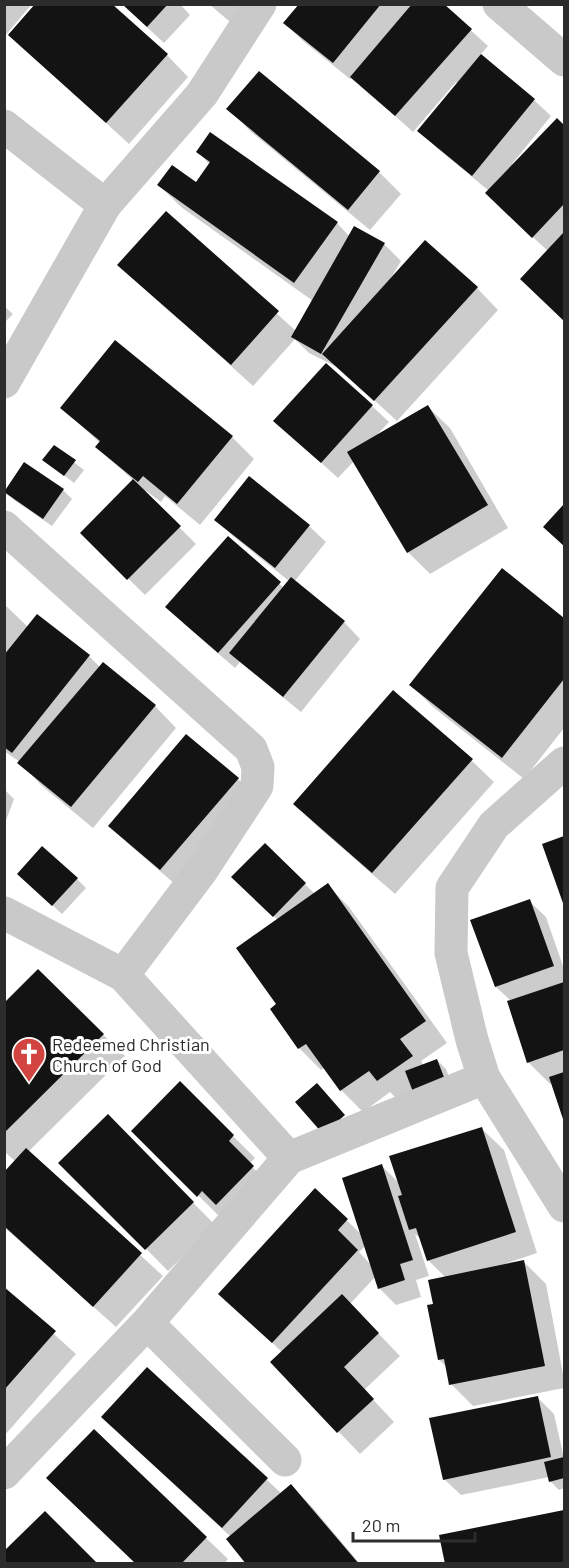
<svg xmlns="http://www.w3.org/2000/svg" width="569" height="1568" font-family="Barlow,sans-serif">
	<rect width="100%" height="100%" fill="#fff"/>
	<!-- shadow -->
	<path fill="#0003" fill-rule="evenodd" d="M4,4H32L4,37Z
		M122,4H180L190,15L164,43Z
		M209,4H245L230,22Z
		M301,4H442L488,46L480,55L534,100L551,116L512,164L513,165L557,120L564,127V321L544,301L548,251L503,210L489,191L436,147L419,131L458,84L456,82L413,132L352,77L350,79L302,40L285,23Z
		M10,35L167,55L188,77L129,144Z
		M229,109L379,172L401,194L370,230L250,131Z
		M198,152L337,223L350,237L384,244L401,261L391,278L477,288L498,310L397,421L339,368L309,353L295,339L253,386L119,264L166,213L296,331L313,301L181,207L159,185L197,184L210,165Z
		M4,306L13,314L4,323Z
		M116,342L232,437L254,459L200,525L165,496L161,502L146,491L145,493L196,544L145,595L82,533L134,481L97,447L100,443L62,408Z
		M372,406L389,422L376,436L428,407L450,428L508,528L430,574L408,552L354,461L338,478L275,421Z
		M54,447L84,470L74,483L44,460Z
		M63,490L72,499L52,526L14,500L6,491Z
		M564,506V546L545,527Z
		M216,520L309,526L326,542L294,582L344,622L360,639L301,712L240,662L235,668L183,623L228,538L284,588L289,581L233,536Z
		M503,570L564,619V728L524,779L433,707L411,685Z
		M4,604L28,627L89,656L100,667L155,706L176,728L93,828L41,785L20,762L4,751Z
		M393,692L472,761L494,782L395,894L317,826L295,804Z
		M238,779L259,801L183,891L132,847L110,826Z
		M4,789L14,799L4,826Z
		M564,838V902L544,845Z
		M265,845L315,894L327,885L349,907L447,1043L421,1061L423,1065L437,1060L446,1069L455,1093L400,1102L390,1092L363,1112L341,1090L325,1067L321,1070L299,1048L278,1004V920L233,877Z
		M77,879L86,888L62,914L28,883Z
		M529,901L546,917L564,969V1118L553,1083L550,1084L528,1062L511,1001L496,987L472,921Z
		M38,971L125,1056L28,1152L163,1276L116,1327L4,1227V1175L16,1162L4,1151V1005Z
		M180,1083L255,1158L249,1164L275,1189L220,1217L133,1131Z
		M108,1116L215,1225L168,1271L61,1163Z
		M482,1129L504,1150L537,1253L507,1263L508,1265L524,1262L546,1284L564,1379V1388L473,1406L451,1384L447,1367L439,1360L435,1305L446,1278L428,1260L422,1240L415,1234L429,1276L416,1280L421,1297L396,1305L379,1288L375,1277L350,1304L400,1356L364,1390L394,1422L360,1454L272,1362L282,1352L220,1294L315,1190L361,1234L382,1166L400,1184ZM365,1246L371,1265L359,1252Z
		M4,1289L76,1354L4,1436Z
		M147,1369L282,1494L291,1486L313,1508L360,1564H248L231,1537L124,1438Z
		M537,1397L554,1414L564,1458V1488L559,1490L550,1481L549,1477L461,1495L444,1479Z
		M564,1512V1564H447L441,1536Z
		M206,1538L228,1559L224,1564H137Z"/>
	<!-- building -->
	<path fill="#131313" d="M35,4H112L168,54L106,123L8,35Z
		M122,4H168L147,27Z
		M299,4H381L333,63L283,23Z
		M412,4H444L472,29L395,116L350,77Z
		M481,54L535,99L472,176L417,131Z
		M259,71L380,171L348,210L226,109Z
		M557,118L564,125V204L532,238L485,193Z
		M210,132L338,222L294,283L157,185L172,165L196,182L210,162L196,152Z
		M166,211L279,311L231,365L117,265Z
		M354,226L385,243L321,354L291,337Z
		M564,232V321L520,279Z
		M425,240L478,287L374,401L322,354Z
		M115,340L233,436L177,504L143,476L138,482L95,447L100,441L60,408Z
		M326,363L373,405L321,463L273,421Z
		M428,405L488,505L407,553L347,452Z
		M54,445L76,460L64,476L42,460Z
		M24,462L64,489L43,519L4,492Z
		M249,476L310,525L275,568L214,520Z
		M133,479L181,526L127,580L80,533Z
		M564,504V546L543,527Z
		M228,536L281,582L218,653L165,607Z
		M502,568L564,618V679L502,758L409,685Z
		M291,577L345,621L283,697L229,653Z
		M37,614L90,655L12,753L4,747V655Z
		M103,662L156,705L71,807L17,763Z
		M393,690L473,759L372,873L293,804Z
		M186,734L239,778L160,870L108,826Z
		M564,836V906L542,844Z
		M265,843L306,883L273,917L231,877Z
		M42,846L78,878L52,906L17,874Z
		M328,883L426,1021L400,1039L413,1056L377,1081L369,1071L340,1091L306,1044L298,1049L270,1009L276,1004L236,948Z
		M530,899L554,966L495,987L470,920Z
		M38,969L104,1034L4,1133V1003Z
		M564,982V1050L527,1063L507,1001Z
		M437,1059L447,1085L415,1097L405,1071Z
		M564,1072V1122L549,1077Z
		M180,1081L234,1135L229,1141L254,1166L216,1205L202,1191L197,1197L131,1131Z
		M317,1083L345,1115L323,1134L295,1102Z
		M108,1114L194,1202L145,1250L58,1163Z
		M482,1127L516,1232L427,1261L416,1228L409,1230L398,1196L402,1195L389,1156Z
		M26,1148L142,1253L93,1307L4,1226V1172Z
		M382,1164L413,1260L400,1264L405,1280L378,1289L342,1178Z
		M315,1188L348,1219L338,1230L358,1250L272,1343L218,1294Z
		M524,1260L545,1366L449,1385L444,1359L438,1360L427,1305L433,1304L428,1280Z
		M4,1287L56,1331L4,1390Z
		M342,1294L379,1333L344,1367L374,1399L337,1433L270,1362Z
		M147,1367L268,1478L222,1528L101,1417Z
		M538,1396L551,1457L443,1480L429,1418Z
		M94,1429L207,1537L181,1564H136L46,1478Z
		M564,1457V1478L549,1482L544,1462Z
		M291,1484L359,1564H246L226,1539Z
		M564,1510V1564H445L439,1535Z
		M45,1511L98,1564H4V1551Z"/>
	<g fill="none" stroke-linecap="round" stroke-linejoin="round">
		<!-- minor -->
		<path stroke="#c9c9c9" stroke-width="33" d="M499,4L564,60
			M4,126L105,205
			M4,382L105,205L202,94L260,4
			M4,527L251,749L258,767L257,786L202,870L123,975
			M564,763L494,825L452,888L451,953L472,1040L484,1078L564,1206
			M4,913L123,975L289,1158L484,1078
			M147,1323L285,1460
			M4,1473L147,1323L289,1158"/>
	</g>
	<!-- icons -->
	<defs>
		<g id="church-pin" transform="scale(1.725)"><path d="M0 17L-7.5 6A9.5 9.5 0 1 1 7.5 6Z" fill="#d1443f" stroke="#fff"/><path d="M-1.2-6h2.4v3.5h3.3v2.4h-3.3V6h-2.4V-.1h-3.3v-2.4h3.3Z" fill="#fff"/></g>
	</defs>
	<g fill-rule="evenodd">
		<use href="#church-pin" x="29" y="1054"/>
	</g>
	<g text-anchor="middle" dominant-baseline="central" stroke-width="6" stroke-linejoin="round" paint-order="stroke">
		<!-- poi labels -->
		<g font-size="18" fill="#2c2c2c" stroke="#fff" text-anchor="start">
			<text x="52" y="1044">Redeemed Christian<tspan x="52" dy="21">Church of God</tspan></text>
		</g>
	</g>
	<!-- border -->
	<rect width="569" height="1568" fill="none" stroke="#2c2c2c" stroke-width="12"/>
	<!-- scale -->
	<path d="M353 1532v9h122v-9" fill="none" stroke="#2c2c2c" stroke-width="3"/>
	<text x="362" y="1532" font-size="18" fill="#2c2c2c" stroke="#ffffff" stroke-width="4.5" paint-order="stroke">20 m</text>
</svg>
